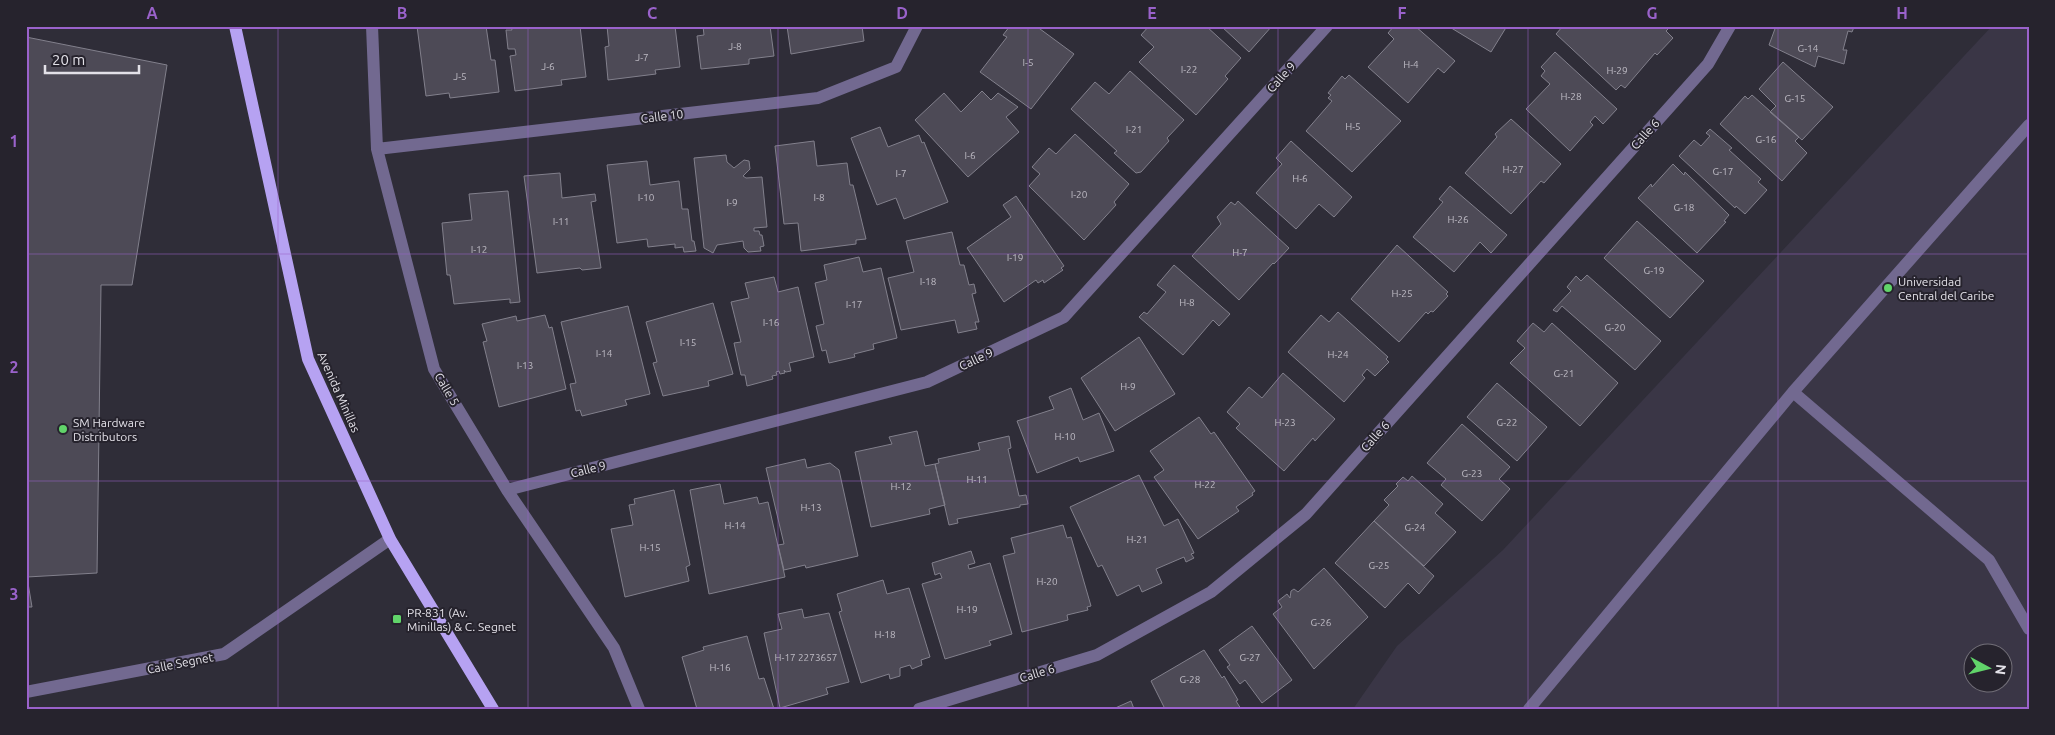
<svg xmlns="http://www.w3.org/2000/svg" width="2055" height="735" font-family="Ubuntu,sans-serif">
	<rect width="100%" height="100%" fill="#2f2d38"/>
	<!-- built -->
	<path fill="#3a3646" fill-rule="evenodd" d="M1992,26H2029V709H1353L1397,646L1503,550ZM1972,652H2002V682H1972Z"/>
	<!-- building -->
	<path fill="#4d4a56" stroke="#82808c" d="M417,26H486L491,60H495L499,92L450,98L449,93L426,96Z
		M511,26H580L586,77L561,80L562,85L515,91L510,56L516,55L515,49H508L506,30H512Z
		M607,26H675L680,67L655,70L656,74L608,80L605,47L609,46Z
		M703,26H770L774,56L749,59V64L701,69L697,36L704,35Z
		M787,26H862L864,41L791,54Z
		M1010,26H1036L1074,54L1031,109L980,72L1007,37L1003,35Z
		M1149,26H1206L1241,58L1225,76L1228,79L1196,115L1139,62L1154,47L1141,35Z
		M1221,26H1272L1249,52Z
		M1394,26H1415L1455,61L1444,73L1438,68L1408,103L1368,67L1394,39L1388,33Z
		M1448,26H1507L1491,52Z
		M1563,26H1671L1666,31L1673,38L1657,55L1655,53L1625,88L1621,85L1616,90L1556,34Z
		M1776,26H1852L1854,27L1852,32L1848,31L1843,50H1847L1844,64L1818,56L1815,67L1769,45Z
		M26,37L167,65L132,285H101L97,573L27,577L32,607H26Z
		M1555,52L1617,109L1603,124L1595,116L1590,122L1593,125L1570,151L1526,109L1550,84L1541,76L1545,71L1541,67Z
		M1783,62L1833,107L1802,140L1770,112L1776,106L1759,89Z
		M1130,71L1184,120L1167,138L1169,141L1141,172L1136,173L1114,153L1117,151L1071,109L1095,82L1109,94Z
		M1349,75L1401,121L1352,172L1306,131L1332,101L1328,98L1331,95L1328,93L1342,76L1345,79Z
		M982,91L991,100L998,93L1018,107L1006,117L1019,132L968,177L915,120L944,93L961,112Z
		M1752,95L1799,137L1795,141L1807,153L1782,181L1720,124L1745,96L1748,99Z
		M1511,119L1561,164L1544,183L1541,181L1511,214L1465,173L1497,137L1495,134Z
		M880,127L888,147L919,135L922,143L924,142L948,202L904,219L896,198L877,205L851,138Z
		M1710,129L1732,148L1729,150L1761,179L1758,182L1767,190L1745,214L1736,206L1735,208L1679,156L1694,140L1701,146L1710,136L1706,133Z
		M1075,134L1129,184L1114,202L1116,205L1084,240L1029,186L1040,174L1032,167L1049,148L1056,154Z
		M814,141L817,166L847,163L850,185H853L866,239L856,240V244L801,251L798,223L784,224L775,146Z
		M1291,141L1352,197L1334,217L1319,204L1296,229L1256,193L1282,164L1276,158Z
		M726,155L727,162L734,168L744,160L749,161L750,169L743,176L746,178L762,177L767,227L754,228V231H759L760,235H762L764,246L760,247L761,251L748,252L744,248L743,241L717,245L713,253L704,248L694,158Z
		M647,161L650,185L679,181L682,209H688L692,241H694L696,251L684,252L683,247L675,248V244L648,247L647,239L617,243L607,165Z
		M1673,164L1684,175L1685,172L1729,215L1724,221L1726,222L1697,253L1638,198L1651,184L1652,187Z
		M560,173L562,198L595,194L596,201L591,202L601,268L582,270L580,268L537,273L524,176Z
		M1450,186L1507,235L1491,253L1480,242L1454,272L1413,237L1443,202L1439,199Z
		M508,191L520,302L510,303V299L454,304L450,275H447L442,223L472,220L469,194Z
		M1016,196L1064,266L1061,268L1063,270L1044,283L1043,280L1038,283L1036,280L1004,302L967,248L1011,217L1003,205Z
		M1238,201L1289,248L1274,264L1273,263L1239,300L1192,256L1221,224L1217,217L1231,202L1235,205Z
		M1637,221L1704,281L1670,318L1604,258Z
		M952,232L960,265H964L969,285L974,284L976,293L972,294L979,322H975L977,329L958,333L955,320L901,330L888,278L914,272L906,241Z
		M1397,245L1448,292L1446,294L1448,296L1433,312L1431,311L1428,314L1426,312L1399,342L1351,299Z
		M859,257L863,272L881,268L897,338L873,344L874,349L854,354L855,357L829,363L826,350L822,351L816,326L824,324L815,283L827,280L824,265Z
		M1174,265L1230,314L1219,326L1213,320L1183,355L1139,317L1144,312L1147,314L1166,292L1157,285Z
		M1587,275L1661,341L1635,370L1562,306L1557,312L1553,310L1571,291L1567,287L1576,276L1581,281Z
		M774,277L778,292L798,287L814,357L789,363L791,371L786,372L784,370L785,373L780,374L779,371L776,372L777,375L772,376L773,379L747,386L745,375H741L734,343L741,342L731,302L749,298L745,283Z
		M713,303L733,374L708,381L709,386L663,396L653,363L657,362L646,322Z
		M628,306L650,394L625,400L627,405L582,416L580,410L576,411L570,384L576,383L561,322Z
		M1338,312L1388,357L1386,359L1389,362L1375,376L1367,369L1362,375L1365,378L1344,402L1288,352L1321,315L1329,322Z
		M545,315L549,328L552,327L566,389L499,407L483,342L487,341L482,324L516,316L517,321Z
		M1533,323L1544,332L1552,323L1618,383L1580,426L1510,363L1525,348L1517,341Z
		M1139,337L1175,394L1115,431L1081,378Z
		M1283,373L1335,419L1315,441L1313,438L1284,471L1236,428L1240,424L1227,412L1249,387L1262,398Z
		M1497,383L1547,427L1517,461L1467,417Z
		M1071,388L1083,420L1099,413L1114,451L1080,462L1078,457L1037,473L1017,421L1054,409L1049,397Z
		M1199,417L1211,434L1214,432L1255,491L1252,493L1253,495L1236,507L1239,511L1198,539L1154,477L1164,470L1150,451Z
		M1462,424L1510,467L1499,479L1510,489L1482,521L1441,485L1446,479L1427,463Z
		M917,431L925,466L935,464L945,505L929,509L930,514L871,527L855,452L892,444L889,437Z
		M1009,436L1011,448L1008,449L1019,496L1026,495L1028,504L1020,505V507L957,519L958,523L949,525L935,464L939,463L938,459L980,450L978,443Z
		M805,459L807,468L830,463L839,470L858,556L806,568L805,565L784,570L778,545L784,544L766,468Z
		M1139,475L1164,526L1178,519L1194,553L1191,554L1194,558L1186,562L1184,557L1156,569L1162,583L1142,592L1139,585L1117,596L1102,565L1098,567L1070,507Z
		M1412,476L1443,504L1435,513L1456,532L1424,566L1374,521L1389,505L1384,500L1398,486L1396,484L1403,477L1408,481Z
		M720,484L724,504L757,497L759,504L768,502L785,577L709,594L690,490Z
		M674,490L690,565L686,567L689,581L625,597L611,529L633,525L629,505L635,504L634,499Z
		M1374,521L1434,576L1419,594L1408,583L1385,608L1335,563Z
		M1063,525L1067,538L1071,537L1091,606L1087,607L1088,610L1067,615L1068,620L1022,632L1003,556L1015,553L1011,538Z
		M971,551L975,563L968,565L969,569L990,563L1012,634L989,641L991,645L945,659L922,584L942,578L940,573L935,575L932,563Z
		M1324,568L1368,617L1314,669L1273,614L1282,607L1278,601L1287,594L1290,598L1291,591L1294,589L1298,592Z
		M883,580L887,594L909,588L930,657L921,660L922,665L912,669L910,665L900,668V676L890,679L889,674L861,683L839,612L842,611L837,594Z
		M802,609L804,618L829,613L849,682L826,688L828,694L780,708L764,633L782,629L778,614Z
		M1252,626L1292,680L1262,703L1245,680L1240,684L1227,667L1230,665L1219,650Z
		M747,636L759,679L764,678L774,709H697L682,657L704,650L703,647Z
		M1204,650L1222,678L1224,676L1238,700L1236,701L1241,709H1165L1151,681Z
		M1131,701L1134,709H1113Z"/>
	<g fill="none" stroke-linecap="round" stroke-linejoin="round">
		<!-- minor -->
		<path stroke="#726990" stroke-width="12" d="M372,26L377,149L434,369L507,490L614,648L639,709
			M377,149L818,98L896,67L917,26
			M1793,392L1989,560L2029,629
			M507,490L927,382L1064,317L1327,26
			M26,692L224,654L390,539
			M919,709L1097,655L1211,592L1306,514L1708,64L1730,26
			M1529,709L1793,392L2029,125"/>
		<!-- major -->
		<path stroke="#b6a2f2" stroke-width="12" d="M235,26L308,359L390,539L493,709"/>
	</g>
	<!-- grid -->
	<path fill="none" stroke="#9a62cb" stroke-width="1" stroke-opacity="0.55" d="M278,26V709M528,26V709M778,26V709M1028,26V709M1278,26V709M1528,26V709M1778,26V709M26,254H2029M26,481H2029"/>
	<!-- markers -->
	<g fill="#61d46a" stroke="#26232d" stroke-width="2">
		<circle cx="1888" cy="288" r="5"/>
		<circle cx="63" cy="429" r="5"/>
		<rect x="392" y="614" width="10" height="10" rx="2.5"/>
	</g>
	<g text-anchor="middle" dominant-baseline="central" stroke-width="4" stroke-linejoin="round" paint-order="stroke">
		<!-- number labels -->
		<g font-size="10" fill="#bebbc4">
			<text x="735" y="46">J-8</text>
			<text x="1808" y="48">G-14</text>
			<text x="642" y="57">J-7</text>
			<text x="1028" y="62">I-5</text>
			<text x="1411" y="64">H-4</text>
			<text x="548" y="66">J-6</text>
			<text x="1189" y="69">I-22</text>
			<text x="1617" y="70">H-29</text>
			<text x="460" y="76">J-5</text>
			<text x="1571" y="96">H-28</text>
			<text x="1795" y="98">G-15</text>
			<text x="1353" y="126">H-5</text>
			<text x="1134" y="129">I-21</text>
			<text x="1766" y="139">G-16</text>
			<text x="970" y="155">I-6</text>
			<text x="1513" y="169">H-27</text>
			<text x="1723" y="171">G-17</text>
			<text x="901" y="173">I-7</text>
			<text x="1300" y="178">H-6</text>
			<text x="1079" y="194">I-20</text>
			<text x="646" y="197">I-10</text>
			<text x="819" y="197">I-8</text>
			<text x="732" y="202">I-9</text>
			<text x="1684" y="207">G-18</text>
			<text x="1458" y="219">H-26</text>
			<text x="561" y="221">I-11</text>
			<text x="479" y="249">I-12</text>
			<text x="1240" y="252">H-7</text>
			<text x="1015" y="257">I-19</text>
			<text x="1654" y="270">G-19</text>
			<text x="928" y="281">I-18</text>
			<text x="1402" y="293">H-25</text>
			<text x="1187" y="302">H-8</text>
			<text x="854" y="304">I-17</text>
			<text x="771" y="322">I-16</text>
			<text x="1615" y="327">G-20</text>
			<text x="688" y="342">I-15</text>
			<text x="604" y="353">I-14</text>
			<text x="1338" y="354">H-24</text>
			<text x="525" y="365">I-13</text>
			<text x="1564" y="373">G-21</text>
			<text x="1128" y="386">H-9</text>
			<text x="1285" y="422">H-23</text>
			<text x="1507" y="422">G-22</text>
			<text x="1065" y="436">H-10</text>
			<text x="1472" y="473">G-23</text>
			<text x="977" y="479">H-11</text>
			<text x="1205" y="484">H-22</text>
			<text x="901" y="486">H-12</text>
			<text x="811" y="507">H-13</text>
			<text x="735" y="525">H-14</text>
			<text x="1415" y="527">G-24</text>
			<text x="1137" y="539">H-21</text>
			<text x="650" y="547">H-15</text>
			<text x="1379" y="565">G-25</text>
			<text x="1047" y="581">H-20</text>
			<text x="967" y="609">H-19</text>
			<text x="1321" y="622">G-26</text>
			<text x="885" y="634">H-18</text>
			<text x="806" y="657">H-17 2273657</text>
			<text x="1250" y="657">G-27</text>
			<text x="720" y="667">H-16</text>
			<text x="1190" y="679">G-28</text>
		</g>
		<!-- street labels -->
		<g font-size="12" fill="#e3e1e8" stroke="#26232d">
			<text transform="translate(1281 77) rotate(-48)">Calle 9</text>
			<text transform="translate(662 116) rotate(-7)">Calle 10</text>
			<text transform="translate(1645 134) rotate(-48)">Calle 6</text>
			<text transform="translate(976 359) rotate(-25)">Calle 9</text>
			<text transform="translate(447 389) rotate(59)">Calle 5</text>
			<text transform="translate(339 392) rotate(66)">Avenida Minillas</text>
			<text transform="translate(1375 436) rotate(-48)">Calle 6</text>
			<text transform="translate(588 469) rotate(-14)">Calle 9</text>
			<text transform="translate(180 663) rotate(-11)">Calle Segnet</text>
			<text transform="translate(1037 673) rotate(-17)">Calle 6</text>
		</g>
		<!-- poi labels -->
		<g font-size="12" fill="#e3e1e8" stroke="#26232d" text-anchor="start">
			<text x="1898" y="281">Universidad<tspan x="1898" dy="14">Central del Caribe</tspan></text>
			<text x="73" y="422">SM Hardware<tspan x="73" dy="14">Distributors</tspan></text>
			<text x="407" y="612">PR-831 (Av.<tspan x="407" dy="14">Minillas) &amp; C. Segnet</tspan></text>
		</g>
	</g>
	<!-- border -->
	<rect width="2055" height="735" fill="none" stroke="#26232d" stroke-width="55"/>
	<!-- north arrow -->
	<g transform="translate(1988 668) rotate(97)"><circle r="24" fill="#26232d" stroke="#726f78"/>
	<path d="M0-4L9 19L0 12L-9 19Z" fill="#61d46a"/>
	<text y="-8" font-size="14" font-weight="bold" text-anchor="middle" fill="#e3e1e8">N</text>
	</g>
	<!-- scale -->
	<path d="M45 65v8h94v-8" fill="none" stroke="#e3e1e8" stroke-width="2.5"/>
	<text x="52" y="65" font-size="15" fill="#e3e1e8" stroke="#26232d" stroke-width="4" paint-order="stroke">20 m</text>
	<rect x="28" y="28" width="2000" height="680" fill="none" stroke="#9a62cb" stroke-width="2"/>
	<g font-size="16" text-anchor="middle" font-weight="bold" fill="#9a62cb">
		<text x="152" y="19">A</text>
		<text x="402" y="19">B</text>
		<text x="652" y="19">C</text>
		<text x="902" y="19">D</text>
		<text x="1152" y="19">E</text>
		<text x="1402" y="19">F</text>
		<text x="1652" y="19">G</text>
		<text x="1902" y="19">H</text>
		<text x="14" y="147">1</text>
		<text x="14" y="373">2</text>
		<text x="14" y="600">3</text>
	</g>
</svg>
